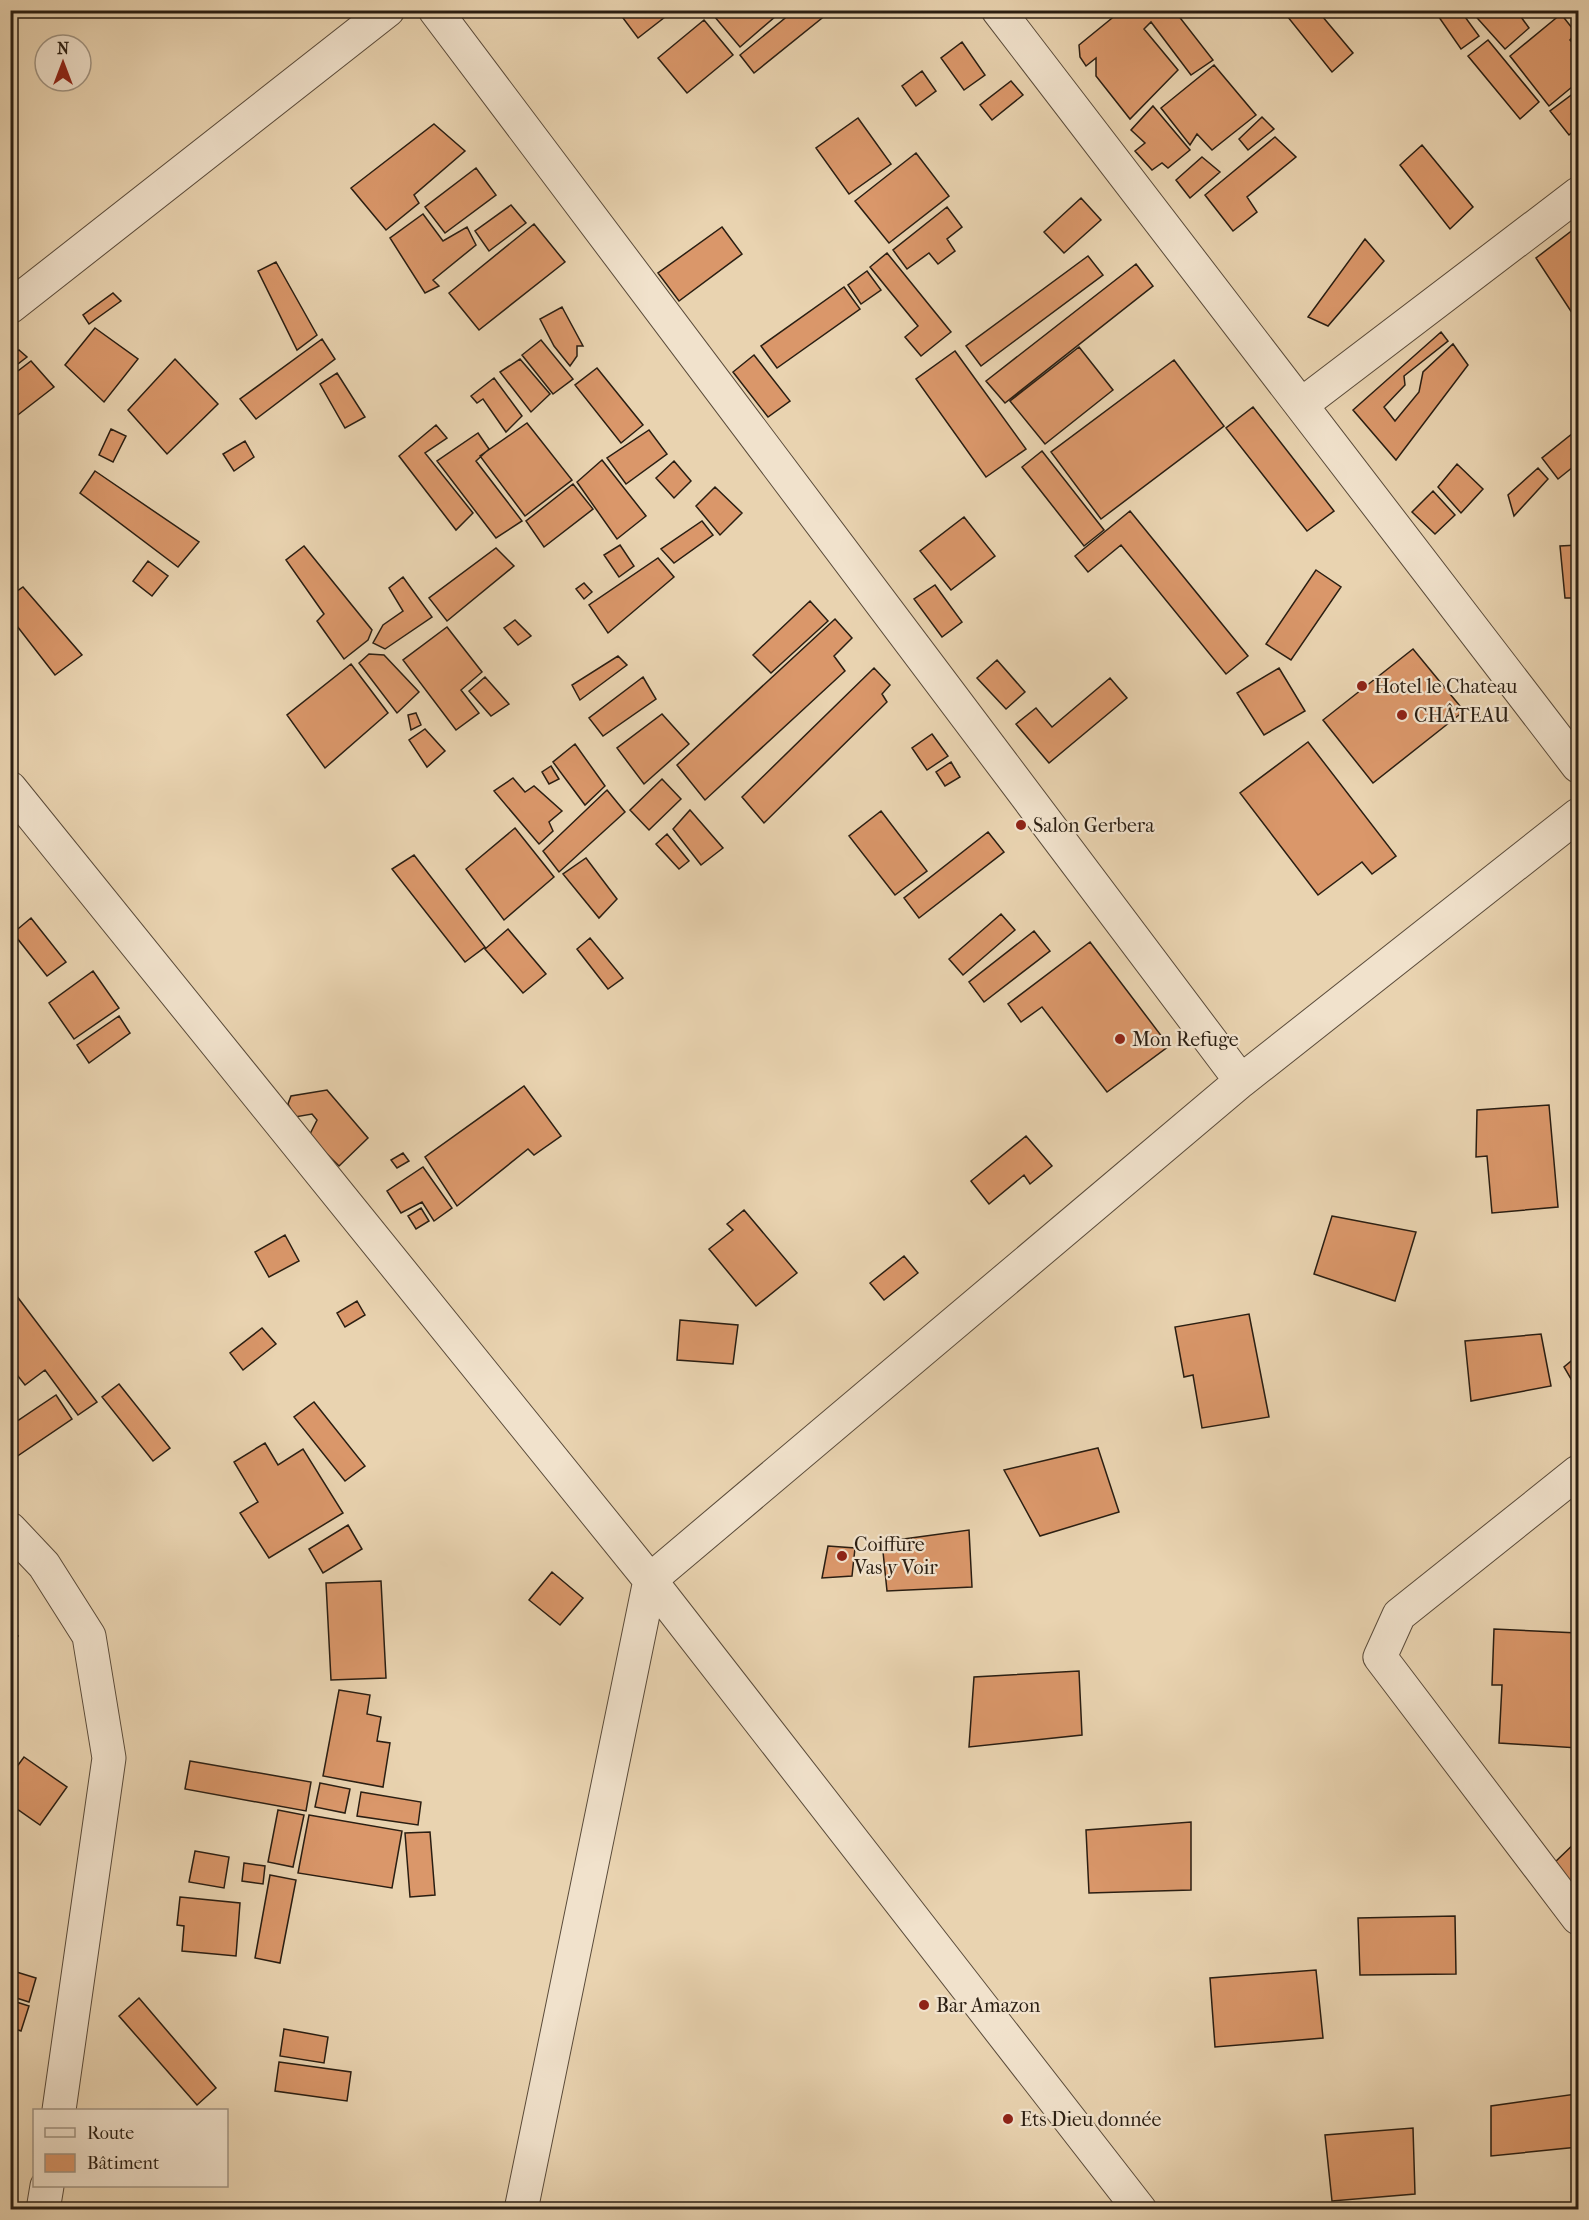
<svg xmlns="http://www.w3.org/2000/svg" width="1589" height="2220" font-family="'IM FELL French Canon',serif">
	<rect width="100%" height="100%" fill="#e9d3b0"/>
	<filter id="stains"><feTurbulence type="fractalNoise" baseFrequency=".00333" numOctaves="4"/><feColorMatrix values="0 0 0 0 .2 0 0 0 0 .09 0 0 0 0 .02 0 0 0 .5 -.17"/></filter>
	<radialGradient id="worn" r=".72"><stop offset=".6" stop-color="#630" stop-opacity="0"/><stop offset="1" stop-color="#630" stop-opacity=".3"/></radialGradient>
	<!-- building -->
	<path fill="#da976a" stroke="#2a1e12" stroke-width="1.5" d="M617,10H674L638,38Z
		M709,10H783L740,47Z
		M795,10H832L754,73L740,55Z
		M1122,10H1174L1213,60L1191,75L1151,22L1144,29L1178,70L1130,119L1096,76V58L1086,66L1080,57L1079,45Z
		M1317,10L1353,53L1332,72L1283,11Z
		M1434,10H1460L1479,36L1461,49Z
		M1470,10H1516L1529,28L1505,49Z
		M1561,14L1576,33L1570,40L1578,49V82L1549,106L1510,56Z
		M704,20L733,55L687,93L658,58Z
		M1488,40L1539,102L1520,119L1468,56Z
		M962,42L985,75L964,90L941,58Z
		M1214,65L1256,115L1212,150L1197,134L1190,145L1161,108Z
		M922,71L936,91L916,106L902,86Z
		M1011,81L1023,95L992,120L980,105Z
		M1578,90V127L1569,135L1550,111Z
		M1153,106L1190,150L1168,168L1162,163L1152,170L1135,151L1145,143L1131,130Z
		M1262,117L1274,129L1248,150L1239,139Z
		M858,118L891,164L849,194L816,148Z
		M434,124L465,151L414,195L419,203L386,230L351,188Z
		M1275,137L1296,157L1247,197L1257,212L1233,231L1205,195Z
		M1422,145L1473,207L1450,229L1400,165Z
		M916,153L949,196L889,243L855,201Z
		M1202,157L1220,172L1190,198L1176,180Z
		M476,168L496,195L445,233L425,207Z
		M1081,198L1101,220L1064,253L1044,232Z
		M511,205L526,223L489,251L475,231Z
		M947,207L962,227L947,239L955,251L938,264L929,253L907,269L893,250Z
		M423,214L443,241L467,227L476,245L433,280L439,286L425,293L390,238Z
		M534,224L565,262L479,330L449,293Z
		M1578,226V322L1536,258Z
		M722,227L742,254L679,301L658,273Z
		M1365,239L1384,261L1328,326L1308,317Z
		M887,253L951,332L921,356L905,337L918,326L870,267Z
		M1088,256L1103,275L981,366L966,346Z
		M276,262L317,335L297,350L258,271Z
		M1136,264L1153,286L1005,403L986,381Z
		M867,271L881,290L861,304L848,285Z
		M844,287L860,309L777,368L761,346Z
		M113,293L121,301L89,324L83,315Z
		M562,307L583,346H577V356L570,366L554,346L540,319Z
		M95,328L138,359L104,402L65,365Z
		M1441,332L1448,341L1404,376L1405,385L1384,407L1395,421L1419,392L1423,372L1453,344L1468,365L1396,460L1353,410Z
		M322,339L335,359L256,419L240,399Z
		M541,340L573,379L553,394L522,355Z
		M1079,347L1113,390L1045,444L1010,401Z
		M19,350L27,357L10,370V356Z
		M955,351L1026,449L986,477L916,379Z
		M754,355L790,401L768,417L733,372Z
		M175,359L218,404L167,454L128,410Z
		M520,359L550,394L531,412L500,372Z
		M1174,360L1224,426L1101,519L1051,452Z
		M31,361L54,387L10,421V377Z
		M597,368L643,425L621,443L575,385Z
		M337,373L365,417L345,428L320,384Z
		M494,378L522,416L506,432L483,399L477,403L471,396Z
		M1253,407L1334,511L1307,531L1226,428Z
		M527,423L572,480L525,516L480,456Z
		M436,425L447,438L425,453L473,513L456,530L399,456Z
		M111,429L126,436L113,462L99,455Z
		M1578,429V463L1558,479L1542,458Z
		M649,430L667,454L626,484L607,458Z
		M478,433L489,449L476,461L522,521L496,538L437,461Z
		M245,441L254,457L234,471L223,454Z
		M1042,451L1104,530L1084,546L1022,467Z
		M602,460L646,516L617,539L577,482Z
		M674,461L691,481L674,498L656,478Z
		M1457,464L1483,489L1461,513L1438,487Z
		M1538,468L1548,479L1514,516L1508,495Z
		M95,471L199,542L178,567L80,493Z
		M573,484L593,509L544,547L526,521Z
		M715,487L742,513L720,535L696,506Z
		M1433,491L1455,515L1435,534L1412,512Z
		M1130,511L1248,656L1226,674L1121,545L1088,572L1075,556Z
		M964,517L995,556L951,590L920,551Z
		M702,521L713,535L674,563L661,549Z
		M620,545L634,566L619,577L604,555Z
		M1578,545V598H1565L1560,546Z
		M304,546L372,630L368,640L344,659L317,621L324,614L286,560Z
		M496,548L514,566L447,621L429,598Z
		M658,558L674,577L608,633L589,605Z
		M148,561L168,576L152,596L133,581Z
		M1316,570L1341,587L1291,660L1266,644Z
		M403,577L432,617L385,649L373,643L383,625L403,611L389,588Z
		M584,583L592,592L584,599L576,589Z
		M935,585L962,622L942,637L914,599Z
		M23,587L82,655L55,675L10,617V596Z
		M810,601L828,621L771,673L753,655Z
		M835,619L852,638L834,656L845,671L705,800L677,765Z
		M515,620L531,636L518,645L504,628Z
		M447,627L482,672L461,690L479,713L456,730L403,660Z
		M1413,649L1464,711L1373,783L1323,720Z
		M369,654L384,655L419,692L397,713L359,663Z
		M618,656L627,665L580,700L572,685Z
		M997,660L1025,692L1006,709L977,678Z
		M351,664L388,713L325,768L287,715Z
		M874,668L890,685L882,694L887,702L764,823L742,797Z
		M1279,668L1305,711L1264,735L1237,693Z
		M485,677L509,704L491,716L469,691Z
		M643,677L656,699L603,736L589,718Z
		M1110,678L1127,698L1049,763L1016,724L1036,708L1052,727Z
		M416,713L421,725L411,730L408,715Z
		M662,714L689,744L644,784L617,748Z
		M425,729L445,751L427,767L409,740Z
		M932,734L948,756L927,770L912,748Z
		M1308,742L1396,856L1372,874L1362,862L1318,895L1240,793Z
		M575,744L605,786L585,805L553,762Z
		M951,762L960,777L945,786L936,772Z
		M551,766L559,779L549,784L542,772Z
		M513,778L525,792L534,786L562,811L549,822L553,831L539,844L494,791Z
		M662,779L681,799L649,830L630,810Z
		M607,790L625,812L559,872L543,851Z
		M690,810L723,848L701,865L673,829Z
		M881,811L927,871L895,895L849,836Z
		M515,828L554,877L504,920L466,869Z
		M988,832L1004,852L919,918L904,898Z
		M667,834L689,861L679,869L656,844Z
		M414,855L485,947L465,962L392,869Z
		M586,858L617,899L599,918L563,874Z
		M1001,914L1015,930L963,975L949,959Z
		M31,918L66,962L47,976L13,933Z
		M508,929L546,974L523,993L485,949Z
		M1034,931L1050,951L984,1002L969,982Z
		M590,938L623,978L608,989L577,949Z
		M1090,942L1169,1046L1107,1092L1042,1007L1021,1022L1008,1004Z
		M93,971L119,1008L74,1039L49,1003Z
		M119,1016L130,1033L89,1063L77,1045Z
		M524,1086L561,1136L534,1155L528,1149L457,1206L425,1157Z
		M327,1090L368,1138L339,1166L309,1136L317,1120L312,1114L295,1117L288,1104L291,1096Z
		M1549,1105L1558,1207L1492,1213L1487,1156L1476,1157L1477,1110Z
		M1026,1136L1052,1166L1030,1184L1024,1175L989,1204L971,1181Z
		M403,1153L409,1161L397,1168L391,1160Z
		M423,1167L452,1208L434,1221L422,1202L401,1213L387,1191Z
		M421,1208L429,1221L416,1229L408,1216Z
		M744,1210L797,1273L756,1306L709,1249L733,1230L727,1224Z
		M1332,1216L1416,1232L1395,1301L1314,1274Z
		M285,1235L299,1261L269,1277L255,1252Z
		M904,1256L918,1273L884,1300L870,1283Z
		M16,1295L97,1402L78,1415L45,1370L25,1385L10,1366V1300Z
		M357,1301L365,1315L345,1327L337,1313Z
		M1249,1314L1269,1417L1202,1428L1193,1375L1184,1377L1175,1327Z
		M680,1320L738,1325L733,1364L677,1360Z
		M262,1328L276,1344L243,1370L230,1353Z
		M1541,1334L1551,1386L1471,1401L1465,1341Z
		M1576,1357L1578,1359V1391L1564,1367Z
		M119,1384L170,1448L153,1461L102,1397Z
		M56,1395L72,1419L16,1457L10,1450V1426Z
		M314,1402L365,1466L345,1481L294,1417Z
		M265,1443L278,1465L303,1449L343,1513L269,1558L240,1513L258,1502L234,1462Z
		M1098,1448L1119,1512L1040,1536L1004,1470Z
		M348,1525L362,1549L323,1573L309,1549Z
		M969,1530L972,1587L887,1591L882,1542Z
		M828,1546L855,1548L852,1576L822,1578Z
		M552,1572L583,1598L560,1625L529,1600Z
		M381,1581L386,1678L331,1680L326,1583Z
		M1494,1629L1578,1633V1748L1499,1743L1502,1685H1492Z
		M10,1631L18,1636L10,1649Z
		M1079,1671L1082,1735L969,1747L974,1677Z
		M339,1690L370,1695L367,1714L381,1717L377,1741L390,1743L383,1787L323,1776Z
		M24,1757L67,1787L40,1825L10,1804V1776Z
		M190,1761L311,1782L306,1811L185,1789Z
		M320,1783L350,1789L345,1813L315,1807Z
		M361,1792L421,1802L418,1825L357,1816Z
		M278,1810L304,1815L293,1867L268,1862Z
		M309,1815L402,1831L392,1888L298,1873Z
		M1191,1822V1890L1089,1893L1086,1830Z
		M430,1832L435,1895L410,1897L405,1833Z
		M1578,1840V1891L1553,1864Z
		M195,1851L229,1857L224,1888L189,1882Z
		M244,1863L265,1866L263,1884L242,1881Z
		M270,1875L296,1880L280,1963L255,1958Z
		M180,1897L240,1903L236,1956L182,1951L184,1926L177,1925Z
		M1455,1916L1456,1974L1360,1975L1358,1918Z
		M10,1970L36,1978L29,2002L10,1996Z
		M1316,1970L1323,2038L1215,2047L1210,1978Z
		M139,1998L216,2088L197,2105L119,2016Z
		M10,2000L29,2006L21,2031L10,2027Z
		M284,2029L328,2037L324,2063L280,2056Z
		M279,2062L351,2072L347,2101L275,2091Z
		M1576,2094L1578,2147L1491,2156V2106Z
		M1413,2128L1415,2194L1332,2201L1325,2135Z"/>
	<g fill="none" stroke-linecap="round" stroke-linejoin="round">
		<!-- minor casing -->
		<g stroke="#5a4b3a" stroke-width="35">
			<path id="minor" d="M435,10L1241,1081
				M998,10L1578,766
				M10,307L388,10
				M1301,405L1578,194
				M10,788L650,1580L1140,2210
				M1578,1472L1399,1615L1380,1657L1578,1918
				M10,1529L44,1565L89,1636L109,1758L59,2110
				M43,2210L47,2186
				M521,2210L650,1580L1241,1081L1578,815"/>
		</g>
		<!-- minor -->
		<use href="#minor" stroke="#f1e2cc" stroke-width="33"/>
	</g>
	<!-- markers -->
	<g fill="#8f2418" stroke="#f1e2cc" stroke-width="2">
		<circle cx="1362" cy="686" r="6"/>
		<circle cx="1402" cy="715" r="6"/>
		<circle cx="1021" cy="825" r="6"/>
		<circle cx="1120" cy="1039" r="6"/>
		<circle cx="842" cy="1556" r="6"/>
		<circle cx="924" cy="2005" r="6"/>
		<circle cx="1008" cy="2119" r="6"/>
	</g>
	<g text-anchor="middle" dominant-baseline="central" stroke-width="4.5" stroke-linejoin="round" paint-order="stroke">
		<!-- poi labels -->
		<g font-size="20" fill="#2a1e12" stroke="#f1e2cc" text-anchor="start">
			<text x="1374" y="686">Hotel le Chateau</text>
			<text x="1414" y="715">CHÂTEAU</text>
			<text x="1033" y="825">Salon Gerbera</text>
			<text x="1132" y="1039">Mon Refuge</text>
			<text x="854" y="1544">Coiffure<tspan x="854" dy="23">Vas y Voir</tspan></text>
			<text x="936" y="2005">Bar Amazon</text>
			<text x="1020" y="2119">Ets Dieu donnée</text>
		</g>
	</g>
	<!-- margin -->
	<rect width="1589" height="2220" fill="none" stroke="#e9d3b0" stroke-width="36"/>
	<rect x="12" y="12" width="1565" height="2196" fill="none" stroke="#2a1e12" stroke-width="3"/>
	<rect x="18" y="18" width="1553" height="2184" fill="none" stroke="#2a1e12" stroke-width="1.5"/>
	<!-- legend -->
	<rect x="33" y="2109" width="195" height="78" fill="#f1e2cc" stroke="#a19482" stroke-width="1.5"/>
	<rect x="45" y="2128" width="30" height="9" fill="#f1e2cc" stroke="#a19482" stroke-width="1.5"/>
	<text x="87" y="2139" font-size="18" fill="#2a1e12">Route</text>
	<rect x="45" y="2154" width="30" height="18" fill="#da976a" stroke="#a19482" stroke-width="1.5"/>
	<text x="87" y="2169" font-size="18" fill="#2a1e12">Bâtiment</text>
	<!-- north arrow -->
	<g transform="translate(63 63)"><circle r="28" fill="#f1e2cc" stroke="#a19482" stroke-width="1.5"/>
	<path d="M0-4.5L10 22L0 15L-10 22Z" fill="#8f2418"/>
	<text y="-9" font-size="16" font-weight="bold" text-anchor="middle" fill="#2a1e12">N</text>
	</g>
	<rect width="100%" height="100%" filter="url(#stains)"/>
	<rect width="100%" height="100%" fill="url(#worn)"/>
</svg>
